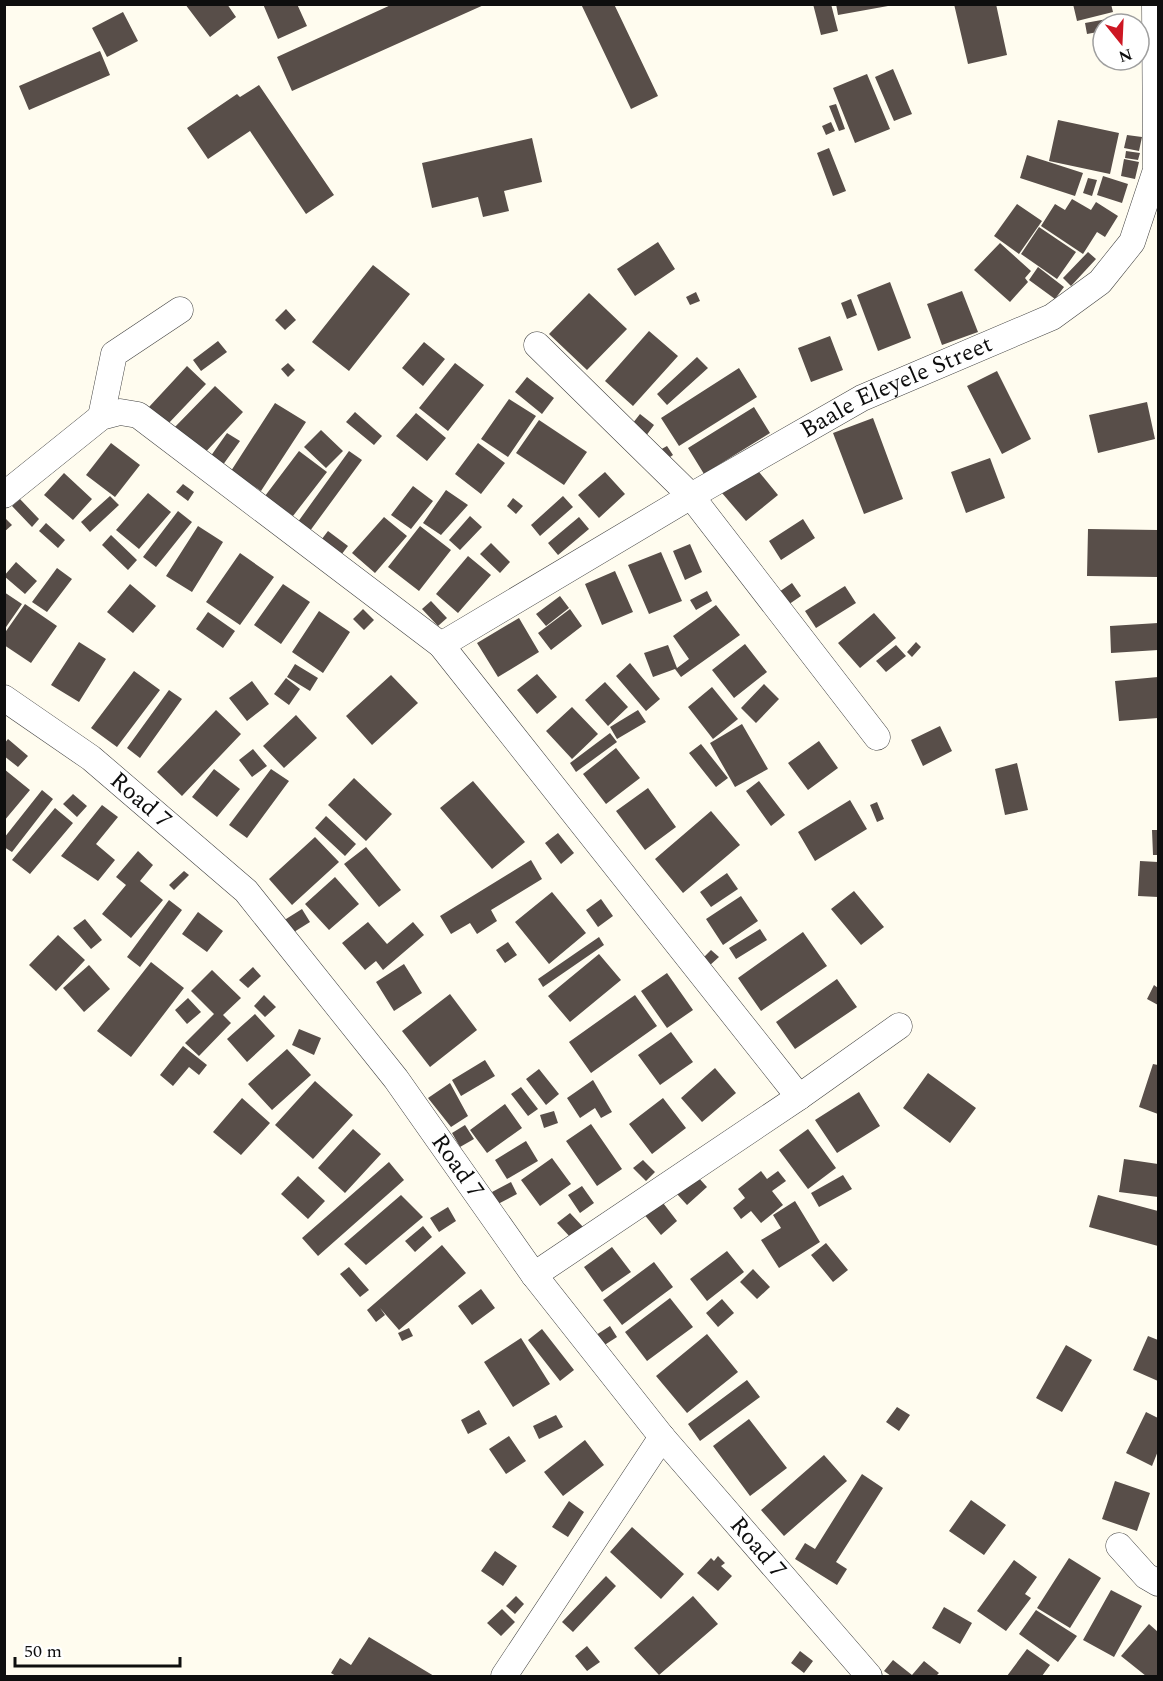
<svg xmlns="http://www.w3.org/2000/svg" width="1163" height="1681" font-family="Spectral,serif">
	<rect width="100%" height="100%" fill="#fffcef"/>
	<!-- building -->
	<path fill="#584e49" d="M185,4H227L236,17L210,37Z
		M263,4H297L307,26L278,39Z
		M393,4H486L292,91L277,57Z
		M581,4H614L658,96L631,109Z
		M813,4H831L838,31L821,35Z
		M836,4H888V6L838,15Z
		M954,4H996L1007,55L968,64Z
		M1073,4H1111L1113,12L1077,21Z
		M123,12L138,41L107,57L92,28Z
		M1118,17L1120,24H1103V31L1087,34L1085,23Z
		M100,51L110,75L29,110L19,86Z
		M893,69L912,114L894,121L875,77Z
		M867,74L890,129L855,143L833,88Z
		M259,85L334,195L306,214L250,131L208,159L187,128L237,94L240,97Z
		M836,104L845,129L839,131L829,106Z
		M1058,120L1119,133L1110,174L1049,161Z
		M831,122L835,131L826,135L822,126Z
		M1127,135L1142,137L1139,151L1124,148Z
		M532,138L542,182L504,191L509,211L483,217L478,197L432,208L422,163Z
		M829,148L846,191L833,196L817,153Z
		M1126,151L1140,153L1138,160L1125,158Z
		M1027,155L1083,173L1075,196L1020,178Z
		M1124,159L1139,162L1135,179L1121,176Z
		M1103,176L1128,184L1122,203L1097,195Z
		M1088,178L1097,180L1092,196L1083,193Z
		M1072,199L1091,210L1096,202L1118,216L1105,237L1097,232L1083,254L1041,226L1055,204L1065,210Z
		M1017,204L1042,221L1019,254L994,236Z
		M1039,227L1076,252L1057,279L1021,254Z
		M658,242L675,269L635,296L617,269Z
		M1000,243L1031,271L1025,278L1028,282L1010,302L974,270Z
		M1088,252L1096,259L1071,286L1063,278Z
		M373,265L410,294L349,371L312,342Z
		M1038,267L1064,287L1055,299L1029,280Z
		M890,282L911,338L878,351L857,295Z
		M962,291L978,332L942,345L927,304Z
		M696,292L700,301L690,305L686,297Z
		M589,293L627,329L587,370L549,334Z
		M851,299L857,315L847,319L841,303Z
		M286,309L296,320L285,330L275,320Z
		M649,331L678,356L633,406L605,381Z
		M830,336L843,370L811,382L798,348Z
		M218,341L227,352L201,371L193,360Z
		M424,342L445,359L423,386L402,368Z
		M697,357L708,368L667,405L657,394Z
		M288,363L295,370L288,377L281,369Z
		M455,363L484,385L448,431L419,408Z
		M187,366L206,384L167,425L149,407Z
		M739,368L757,397L679,446L661,418Z
		M997,371L1031,439L1002,454L967,386Z
		M527,377L554,398L542,414L515,392Z
		M215,386L243,412L201,457L172,430Z
		M509,399L536,416L508,457L481,439Z
		M1147,402L1155,439L1098,453L1089,415Z
		M275,403L306,422L261,491L231,471Z
		M754,407L770,433L704,474L688,448Z
		M355,412L382,436L374,445L346,422Z
		M416,413L446,438L427,461L396,436Z
		M640,414L654,425L643,440L629,428Z
		M873,418L903,499L864,514L833,433Z
		M539,420L587,452L564,485L516,453Z
		M321,430L343,451L326,468L304,447Z
		M227,433L240,441L220,469L208,460Z
		M111,443L140,465L115,497L86,475Z
		M478,443L505,463L481,494L455,474Z
		M667,446L673,455L664,461L658,451Z
		M299,451L327,472L293,516L265,496Z
		M349,451L362,460L307,535L295,526Z
		M990,458L1005,498L966,513L951,472Z
		M755,467L778,495L746,521L722,493Z
		M605,472L625,494L599,518L578,495Z
		M64,473L92,499L73,520L44,495Z
		M183,484L194,492L188,501L176,492Z
		M413,486L433,501L411,529L391,515Z
		M446,490L468,505L441,535L423,523Z
		M148,493L171,512L139,549L116,530Z
		M110,496L119,505L90,532L81,522Z
		M563,496L573,507L540,536L531,525Z
		M513,498L523,506L516,514L507,506Z
		M20,499L39,519L32,527L12,506Z
		M178,511L192,522L156,567L143,557Z
		M470,516L482,527L460,550L449,540Z
		M4,517L12,525L4,532Z
		M384,517L407,536L375,573L352,553Z
		M579,517L589,529L558,555L548,543Z
		M803,519L815,538L781,560L769,541Z
		M46,523L65,540L58,548L39,531Z
		M198,526L223,542L192,592L166,576Z
		M420,526L451,550L419,591L388,567Z
		M1088,529L1158,530V577L1087,576Z
		M328,531L348,546L338,559L318,544Z
		M111,535L137,560L128,570L102,545Z
		M491,543L510,562L500,573L480,554Z
		M690,544L702,572L685,580L673,551Z
		M661,552L682,601L649,614L628,565Z
		M240,553L274,577L240,625L206,602Z
		M468,556L491,575L458,613L436,594Z
		M16,562L37,581L25,594L4,576Z
		M57,568L72,579L47,612L32,602Z
		M615,571L633,612L602,625L585,584Z
		M792,583L801,596L782,609L773,596Z
		M130,584L156,606L133,633L107,612Z
		M283,584L310,602L281,644L254,625Z
		M845,586L856,603L816,628L805,611Z
		M707,591L712,601L696,610L690,600Z
		M4,592L22,604L4,630Z
		M560,596L569,608L546,626L536,614Z
		M431,601L447,618L438,626L422,609Z
		M25,604L57,626L31,663L4,645V634Z
		M716,605L740,635L681,677L675,669L653,677L644,653L668,645L677,668L689,659L673,636Z
		M363,609L374,620L364,630L353,619Z
		M570,609L582,626L551,650L538,633Z
		M319,611L350,632L323,673L292,652Z
		M208,612L235,631L223,648L196,629Z
		M874,613L896,638L860,668L838,643Z
		M519,618L539,652L498,677L477,643Z
		M1158,623V650L1111,653L1110,626Z
		M79,642L106,659L79,702L51,685Z
		M916,642L921,647L912,657L907,652Z
		M745,644L767,672L734,698L712,670Z
		M896,645L906,656L886,672L876,661Z
		M630,663L660,699L646,711L616,676Z
		M295,664L318,678L310,691L287,677Z
		M134,671L160,690L117,747L91,728Z
		M537,674L557,697L537,714L517,690Z
		M391,675L418,703L372,745L346,716Z
		M1158,677V718L1119,721L1115,681Z
		M286,678L300,689L289,705L274,694Z
		M252,681L269,704L247,721L229,698Z
		M605,682L628,707L608,726L585,700Z
		M764,684L779,699L756,723L741,708Z
		M712,687L738,719L713,739L688,707Z
		M169,690L182,699L140,758L127,748Z
		M572,707L598,734L572,759L546,731Z
		M216,710L241,734L182,796L157,772Z
		M638,710L646,722L617,739L610,727Z
		M296,715L317,738L284,768L263,746Z
		M742,724L768,769L735,787L710,743Z
		M940,726L952,751L923,766L911,740Z
		M610,733L617,742L576,772L570,763Z
		M8,739L28,756L18,767L4,756V744Z
		M819,741L838,768L808,790L788,763Z
		M701,744L728,778L716,787L689,753Z
		M616,748L640,778L606,804L583,774Z
		M253,749L267,766L252,777L239,760Z
		M1017,763L1028,810L1005,815L995,769Z
		M4,769L30,790L4,821Z
		M214,769L240,789L217,817L192,797Z
		M271,769L289,781L247,838L229,825Z
		M354,778L392,814L366,841L328,805Z
		M473,781L525,842L492,869L440,808Z
		M759,781L785,815L771,826L746,791Z
		M648,788L676,827L645,850L616,811Z
		M42,790L53,799L12,852L4,847V838Z
		M73,794L87,806L77,817L63,804Z
		M850,800L867,829L815,861L798,832Z
		M877,802L884,819L877,822L870,805Z
		M102,805L118,817L96,844L115,860L98,881L61,856Z
		M55,808L73,823L30,874L12,860Z
		M711,811L740,845L683,893L655,859Z
		M326,816L356,844L345,856L315,828Z
		M1152,830H1158V855H1153Z
		M558,833L574,853L561,864L545,843Z
		M315,837L339,862L292,905L269,879Z
		M366,847L401,890L379,907L344,864Z
		M138,851L153,865L140,881L163,900L131,938L102,914L126,885L116,877Z
		M531,860L542,879L491,910L497,921L477,934L470,923L451,934L440,916Z
		M1140,861L1158,862V897L1138,896Z
		M184,871L189,875L174,890L169,885Z
		M727,873L738,889L711,907L700,892Z
		M335,877L359,904L329,930L305,904Z
		M854,891L884,927L861,945L831,909Z
		M552,892L586,933L549,964L515,922Z
		M741,896L758,921L723,945L706,919Z
		M601,899L613,916L598,927L586,910Z
		M169,900L182,910L140,967L127,957Z
		M302,909L310,922L286,937L278,924Z
		M198,912L223,931L207,952L182,934Z
		M85,919L102,940L91,949L73,928Z
		M368,922L387,944L413,922L424,935L383,970L376,961L365,970L342,943Z
		M760,929L767,940L736,959L729,948Z
		M803,932L827,966L761,1011L738,978Z
		M58,935L85,960L56,991L29,965Z
		M599,937L604,945L543,987L538,979Z
		M508,942L517,955L505,963L496,950Z
		M711,950L719,957L709,966L702,959Z
		M599,954L621,980L570,1022L548,996Z
		M151,962L184,988L131,1057L97,1031Z
		M404,964L422,993L394,1011L376,982Z
		M89,965L110,989L84,1012L63,988Z
		M253,967L261,976L248,988L239,980Z
		M212,970L241,998L223,1015L231,1023L199,1056L185,1043L214,1014L191,991Z
		M667,973L693,1010L667,1028L641,991Z
		M837,979L857,1007L795,1049L776,1022Z
		M1154,985L1158,988V1005L1147,999Z
		M450,994L477,1030L430,1067L402,1031Z
		M264,995L276,1007L265,1017L254,1006Z
		M635,995L657,1026L591,1073L569,1042Z
		M188,998L201,1012L187,1024L175,1010Z
		M255,1014L275,1036L247,1062L227,1039Z
		M299,1029L321,1038L314,1055L292,1045Z
		M671,1032L693,1062L660,1085L638,1055Z
		M183,1046L207,1065L199,1075L189,1067L173,1086L160,1075Z
		M287,1049L311,1075L272,1110L248,1084Z
		M485,1060L495,1076L461,1096L452,1080Z
		M1153,1064L1158,1065V1114L1139,1107Z
		M715,1068L736,1093L702,1122L681,1098Z
		M539,1069L559,1094L546,1105L526,1079Z
		M928,1073L976,1108L950,1143L903,1108Z
		M593,1080L612,1112L601,1118L595,1108L580,1118L567,1098Z
		M315,1081L353,1115L313,1159L275,1125Z
		M450,1083L468,1116L451,1127L428,1098Z
		M521,1087L538,1109L528,1116L511,1094Z
		M859,1092L880,1126L837,1153L815,1120Z
		M242,1098L270,1123L241,1155L213,1132Z
		M663,1098L686,1128L652,1154L629,1124Z
		M505,1104L522,1128L487,1153L470,1130Z
		M554,1111L558,1123L544,1128L540,1115Z
		M591,1124L622,1169L597,1186L566,1141Z
		M465,1125L474,1139L460,1147L452,1133Z
		M353,1129L381,1154L345,1193L318,1168Z
		M808,1129L836,1168L808,1189L779,1150Z
		M526,1141L538,1161L507,1179L495,1160Z
		M552,1158L571,1184L540,1206L521,1180Z
		M1124,1159L1158,1164V1197L1119,1192Z
		M643,1160L655,1172L646,1181L633,1168Z
		M389,1162L404,1180L318,1256L302,1238Z
		M761,1171L767,1179L778,1171L786,1181L772,1191L783,1205L761,1223L751,1211L741,1219L733,1208L745,1198L738,1189Z
		M843,1175L852,1189L819,1207L811,1193Z
		M298,1176L325,1201L308,1219L281,1194Z
		M697,1176L707,1187L687,1205L677,1194Z
		M511,1182L517,1194L498,1204L492,1192Z
		M582,1186L594,1203L580,1213L568,1195Z
		M401,1195L423,1217L366,1265L344,1244Z
		M1098,1195L1158,1211V1246L1089,1227Z
		M660,1199L677,1221L661,1235L643,1213Z
		M795,1201L820,1242L779,1268L761,1240L781,1228L773,1215Z
		M448,1207L456,1221L439,1232L430,1218Z
		M570,1213L584,1228L572,1239L557,1223Z
		M423,1226L432,1237L415,1252L405,1241Z
		M826,1243L848,1270L833,1282L811,1255Z
		M442,1245L466,1273L399,1330L380,1308L385,1315L376,1322L367,1310Z
		M612,1247L631,1272L602,1292L584,1267Z
		M727,1251L744,1272L707,1301L690,1279Z
		M654,1262L673,1287L622,1325L603,1300Z
		M349,1267L369,1290L360,1297L340,1274Z
		M753,1269L770,1287L757,1299L740,1282Z
		M481,1289L495,1308L472,1325L458,1306Z
		M670,1298L693,1327L647,1361L625,1332Z
		M722,1299L734,1313L718,1327L706,1313Z
		M610,1326L617,1337L603,1346L596,1335Z
		M409,1328L413,1336L402,1341L398,1333Z
		M542,1329L574,1370L560,1381L528,1340Z
		M707,1334L738,1372L687,1413L656,1376Z
		M1148,1336L1158,1340V1381L1133,1370Z
		M521,1338L550,1384L513,1407L484,1362Z
		M1066,1345L1092,1360L1062,1412L1036,1398Z
		M747,1380L760,1397L700,1441L688,1424Z
		M897,1407L910,1415L899,1431L886,1422Z
		M479,1410L487,1424L468,1434L461,1420Z
		M1146,1412L1158,1418V1451L1152,1466L1126,1453Z
		M556,1415L563,1427L539,1439L533,1426Z
		M749,1419L787,1468L750,1496L713,1446Z
		M509,1436L526,1461L506,1474L489,1449Z
		M585,1440L604,1465L563,1496L544,1472Z
		M824,1455L847,1481L784,1536L761,1510Z
		M862,1474L883,1488L836,1562L847,1569L837,1585L795,1559L805,1543L815,1549Z
		M1115,1481L1150,1493L1137,1531L1102,1519Z
		M971,1500L1006,1525L984,1555L949,1531Z
		M569,1501L584,1512L568,1537L552,1527Z
		M632,1527L684,1574L661,1599L610,1552Z
		M495,1551L517,1566L503,1586L481,1571Z
		M718,1556L725,1563L721,1566L732,1576L718,1591L697,1573L711,1558L714,1561Z
		M1069,1558L1101,1578L1070,1628L1037,1608Z
		M1014,1560L1037,1577L1025,1594L1031,1598L1006,1631L977,1611Z
		M606,1576L616,1586L573,1632L562,1622Z
		M1111,1590L1142,1606L1114,1657L1083,1640Z
		M516,1596L524,1604L515,1614L506,1606Z
		M693,1596L718,1624L659,1675L634,1648Z
		M944,1607L972,1623L960,1644L932,1628Z
		M502,1609L515,1622L501,1636L487,1623Z
		M1036,1610L1077,1636L1058,1662L1019,1634Z
		M1149,1624L1158,1632V1676H1146L1121,1656Z
		M369,1637L434,1676H336L331,1673L340,1658L351,1665Z
		M587,1646L600,1662L587,1671L575,1656Z
		M1027,1649L1050,1665L1042,1676H1007Z
		M800,1651L813,1661L804,1673L791,1663Z
		M893,1660L912,1675L924,1661L939,1673L936,1676H891L884,1671Z"/>
	<g fill="none" stroke-linecap="round" stroke-linejoin="round">
		<!-- minor casing -->
		<g stroke="#414141" stroke-width="27">
			<g id="minor">
				<path d="M537,345L691,496L877,737"/>
				<path d="M101,417L114,354L180,310"/>
				<path d="M4,495L101,417L120,412L138,415L441,645L799,1097"/>
				<path id="s1" d="M441,645L691,496L862,398L1052,317L1100,282L1132,242L1156,170L1155,4"/>
				<path id="s2" d="M4,698L91,758L246,891L396,1079L534,1275L662,1437L869,1676"/>
				<path d="M534,1275L799,1097L899,1026"/>
				<path d="M1119,1546L1146,1576L1158,1583"/>
				<path d="M504,1676L662,1437"/>
			</g>
		</g>
		<!-- minor -->
		<use href="#minor" stroke="#fff" stroke-width="26"/>
	</g>
	<g text-anchor="middle" dominant-baseline="central" stroke-width="6" stroke-linejoin="round" paint-order="stroke">
		<!-- street labels -->
		<g font-size="24" fill="#0e0e0e" stroke="#fff">
			<text stroke="none"><textPath href="#s1" startOffset="524">Baale Eleyele Street</textPath></text>
			<text stroke="none"><textPath href="#s2" startOffset="171">Road 7</textPath></text>
			<text stroke="none"><textPath href="#s2" startOffset="657">Road 7</textPath></text>
			<text stroke="none"><textPath href="#s2" startOffset="1143">Road 7</textPath></text>
		</g>
	</g>
	<!-- border -->
	<rect width="1163" height="1681" fill="none" stroke="#0e0e0e" stroke-width="12"/>
	<!-- north arrow -->
	<g transform="translate(1121 42) rotate(162)"><circle r="28" fill="#ffffff" stroke="#9f9f9f" stroke-width="1.5"/>
	<path d="M0-4.5L10 22L0 15L-10 22Z" fill="#cd1723"/>
	<text y="-9" font-size="16" font-weight="bold" text-anchor="middle" fill="#0e0e0e">N</text>
	</g>
	<!-- scale -->
	<path d="M15 1657v9h165v-9" fill="none" stroke="#0e0e0e" stroke-width="3"/>
	<text x="24" y="1657" font-size="18" fill="#0e0e0e" stroke="#ffffff" stroke-width="4.5" paint-order="stroke">50 m</text>
</svg>
